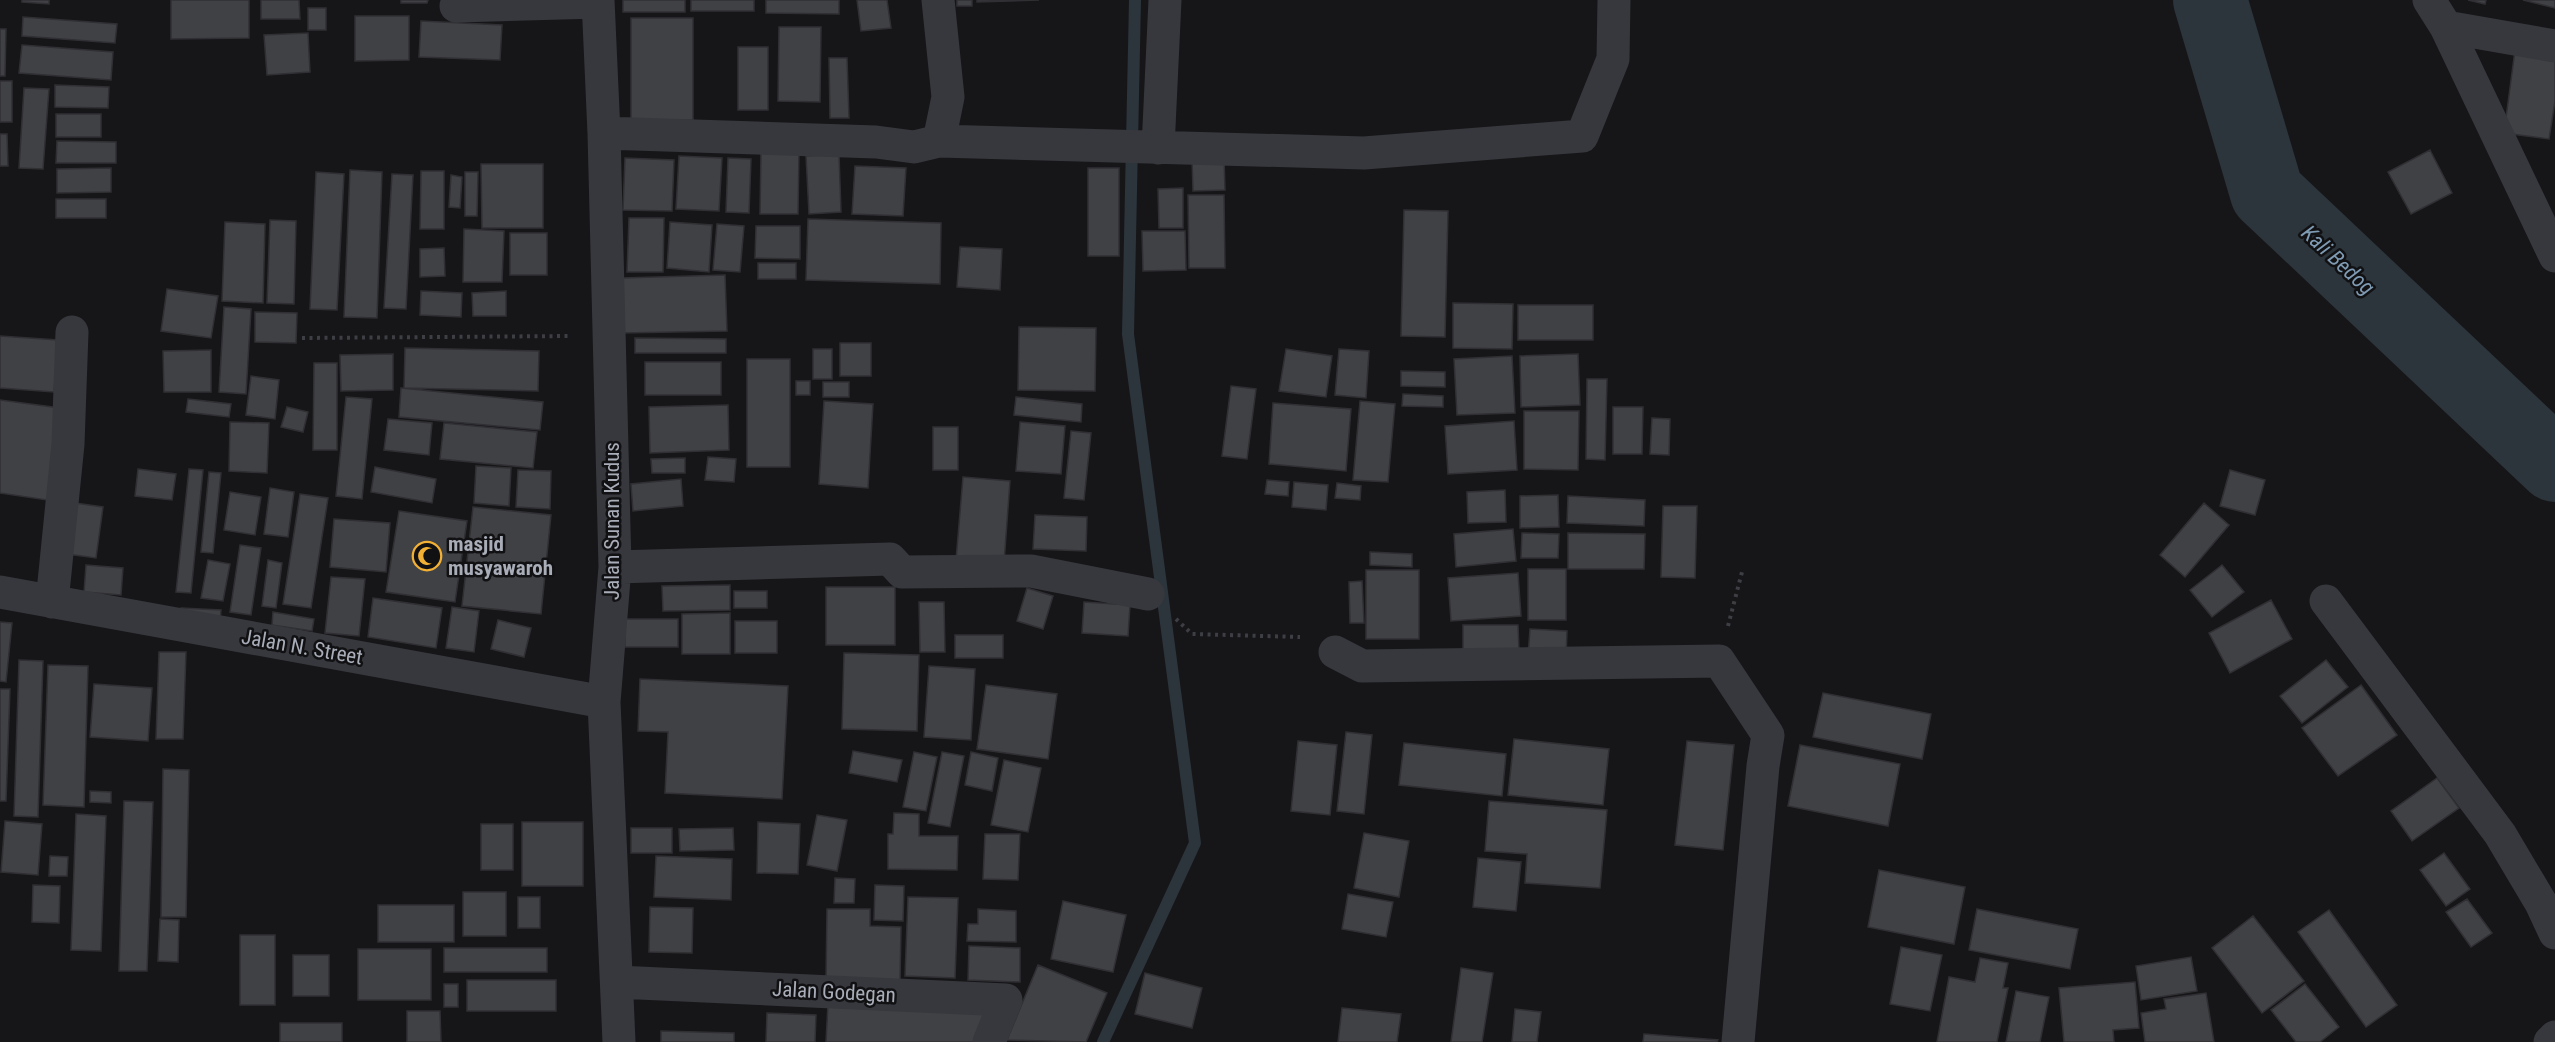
<svg xmlns="http://www.w3.org/2000/svg" width="2555" height="1042" font-family="'Roboto Condensed',sans-serif">
	<rect width="100%" height="100%" fill="#161618"/>
	<g fill="none" stroke-linecap="round" stroke-linejoin="round">
		<!-- stream -->
		<path stroke="#2c353c" stroke-width="12" d="M1103,1042L1195,843L1128,334L1135,0"/>
		<!-- river -->
		<path stroke="#2c353c" stroke-width="74" d="M2210,0L2267,193L2555,465"/>
	</g>
	<!-- building -->
	<path fill="#404145" stroke="#303034" stroke-width="1.5" d="M22,0H49V4L22,2Z
		M171,0H249V38L171,39Z
		M261,0H299L300,19H261Z
		M401,0H428L427,3H401Z
		M623,0H685V12H623Z
		M691,0H754V11H691Z
		M766,0H839V14L766,13Z
		M857,0H887L891,28L861,31Z
		M957,0H972V6H957Z
		M977,0H1039L977,2Z
		M2468,0H2486L2485,4Z
		M2523,0H2555V8Z
		M308,8H326V30H308Z
		M355,16H409V60L355,61Z
		M23,17L117,24L115,43L22,36Z
		M631,18H693V120H631Z
		M421,21L502,25L500,60L419,57Z
		M779,27H821L820,102L778,101Z
		M0,29H6L5,76H0Z
		M308,33L310,72L267,75L264,35Z
		M22,45L113,52L111,80L19,73Z
		M738,47H768V110H738Z
		M2515,50L2555,55V101L2549,139L2504,133Z
		M829,58H847L849,118H830Z
		M0,81H12V122H0Z
		M55,85L109,87L108,108L55,107Z
		M24,88L49,89L43,169L19,168Z
		M56,114H101V137H56Z
		M0,134H7L8,166H0Z
		M57,141L116,142V163H56Z
		M2430,150L2452,193L2411,214L2388,172Z
		M761,151L799,152L798,214H760Z
		M839,154L841,212L809,214L806,156Z
		M679,156L722,158L719,211L676,209Z
		M1224,157L1225,190L1193,191L1192,158Z
		M625,158L674,160L672,211L623,210Z
		M728,158L751,159L749,213L726,212Z
		M481,164H543V228H482Z
		M855,166L906,168L903,216L852,214Z
		M111,168V192L57,193V169Z
		M1088,168H1119V256H1088Z
		M350,170L382,172L377,318L344,317Z
		M421,171H444V229H420Z
		M316,172L344,174L337,310L310,309Z
		M465,172H478L477,216H465Z
		M392,174L413,175L406,309L384,308Z
		M451,175L462,177L460,208L449,207Z
		M1183,188V228H1159L1158,189Z
		M1188,195H1224L1225,268H1189Z
		M56,199H106V218H56Z
		M1404,210L1448,211L1445,337L1401,336Z
		M629,218H664L663,272H627Z
		M808,219L941,223L940,284L806,280Z
		M270,220L296,221L294,304L267,303Z
		M225,222L265,224L263,303L222,301Z
		M670,222L712,225L709,272L667,268Z
		M717,224L744,226L740,272L713,270Z
		M756,226H800V259L755,258Z
		M464,229L504,231L502,282H463Z
		M1142,231H1185L1186,270L1143,271Z
		M510,233H547V275H510Z
		M960,247L1002,249L1000,290L957,287Z
		M444,248L445,276L420,277V249Z
		M758,263H796V279H758Z
		M725,275L727,331L622,333L621,278Z
		M167,289L218,296L211,338L161,331Z
		M421,291L462,293L461,317L420,315Z
		M506,291V316H473L472,293Z
		M1453,303L1513,304L1512,349L1453,348Z
		M1518,305H1593V340H1518Z
		M224,307L251,309L246,394L219,392Z
		M255,312L297,313L296,343L255,342Z
		M1019,327L1096,328L1095,391L1018,390Z
		M0,336L58,340L54,392L0,388Z
		M635,338L726,339V353H635Z
		M840,343H871V376H840Z
		M405,348L539,351L538,391L404,388Z
		M813,349H832V379H813Z
		M1286,349L1332,356L1326,397L1279,391Z
		M1339,349L1369,351L1366,398L1335,395Z
		M211,350V392H164L163,351Z
		M393,354V390L341,391L340,355Z
		M1578,354L1580,405L1521,407L1520,356Z
		M1512,356L1515,413L1457,415L1454,359Z
		M747,359H790V467H747Z
		M645,362H721V395H645Z
		M314,363H337V450H313Z
		M1401,371L1445,372V387L1401,386Z
		M251,376L279,380L275,419L246,415Z
		M1587,379H1607L1605,460L1586,459Z
		M796,381H810V395H796Z
		M823,382H849V397H823Z
		M1231,386L1256,389L1247,459L1222,456Z
		M401,388L543,402L540,430L399,417Z
		M1403,394L1443,396V407L1402,406Z
		M346,397L372,399L362,499L336,496Z
		M1016,397L1082,404L1081,422L1014,415Z
		M188,399L231,404L229,417L186,412Z
		M0,400L60,408L47,500L0,493Z
		M824,401L873,404L868,488L819,484Z
		M1360,401L1395,404L1388,482L1353,480Z
		M1273,403L1351,409L1346,471L1269,464Z
		M728,405L729,450L650,453L649,407Z
		M287,407L308,412L303,432L281,427Z
		M1613,407H1643L1642,454H1613Z
		M1524,411H1579L1578,470L1524,469Z
		M1652,418L1670,419L1669,455L1650,454Z
		M388,419L432,423L429,455L384,450Z
		M1514,421L1517,470L1448,474L1445,426Z
		M230,422L269,423L267,473L229,471Z
		M1020,422L1065,426L1061,474L1016,471Z
		M444,423L537,432L533,468L440,459Z
		M933,427H958V470H933Z
		M1071,431L1091,433L1084,500L1064,498Z
		M708,457L736,459L734,482L705,480Z
		M685,458V473H652L651,459Z
		M476,466L511,468L509,506L474,503Z
		M375,467L436,479L432,503L371,492Z
		M138,469L176,474L172,500L135,496Z
		M189,469L203,470L191,593L176,592Z
		M518,470L551,471L550,509L516,507Z
		M2230,470L2265,480L2255,515L2220,506Z
		M209,472L221,473L213,553L201,552Z
		M963,477L1010,481L1004,563L956,560Z
		M681,479L683,506L633,511L631,484Z
		M1267,480L1289,482L1288,496L1265,494Z
		M1294,482L1328,485L1326,510L1292,507Z
		M1337,483L1361,486L1360,500L1335,498Z
		M270,488L294,492L288,537L264,534Z
		M1505,490L1506,522L1468,523L1467,492Z
		M230,492L261,497L255,535L224,530Z
		M300,494L328,498L311,608L283,604Z
		M1558,495L1559,527L1520,528V496Z
		M1568,496L1645,500L1644,526L1567,523Z
		M75,503L103,507L96,558L67,554Z
		M2204,503L2229,525L2185,577L2160,555Z
		M1663,506H1697L1695,578L1661,577Z
		M473,507L551,515L541,614L462,606Z
		M399,511L467,521L455,602L386,592Z
		M1035,515L1087,517L1086,551L1033,549Z
		M334,519L390,523L386,572L330,567Z
		M1513,529L1516,561L1456,567L1454,534Z
		M1522,533L1559,534L1558,558H1521Z
		M1568,533L1645,534L1644,569H1568Z
		M240,545L261,548L251,615L230,612Z
		M1370,552L1412,554V567L1370,565Z
		M208,560L230,564L223,601L201,598Z
		M268,560L282,563L276,608L262,606Z
		M86,565L123,568L121,595L84,592Z
		M2222,565L2244,592L2212,617L2190,590Z
		M1528,569H1566V620H1528Z
		M1366,570H1419V639H1366Z
		M1518,573L1521,616L1451,621L1448,578Z
		M331,577L365,579L359,636L325,633Z
		M1362,581L1364,623H1350L1349,582Z
		M730,585V610L663,611L662,586Z
		M826,587H895V645H826Z
		M1027,588L1053,596L1043,629L1017,621Z
		M734,591H767V608H734Z
		M373,598L442,608L436,648L368,637Z
		M2271,600L2292,639L2230,673L2209,633Z
		M919,602H944L945,652H920Z
		M1084,602L1130,605L1128,636L1082,633Z
		M452,607L479,611L474,652L446,648Z
		M181,608L221,610L220,622L181,620Z
		M273,612L314,619L312,631L272,625Z
		M730,613V654H682V614Z
		M625,619H678V647H625Z
		M498,620L531,628L524,657L491,649Z
		M735,621H777V653H735Z
		M0,622L12,623L6,682L0,681Z
		M1463,625H1518L1519,650L1463,651Z
		M1530,629L1567,631L1566,658L1528,656Z
		M955,635H1003V658H955Z
		M159,652H186L183,739H156Z
		M844,653L919,655L917,731L842,729Z
		M19,660L43,661L38,817L14,816Z
		M2326,660L2348,687L2302,723L2280,696Z
		M48,665L88,666L84,807L43,805Z
		M929,666L975,669L971,740L924,737Z
		M640,679L788,686L782,799L665,793L668,732L638,731Z
		M94,684L152,688L148,741L90,737Z
		M986,685L1057,694L1048,759L977,749Z
		M2361,685L2397,735L2338,776L2302,728Z
		M0,689H10L6,801H0Z
		M1823,693L1931,714L1922,759L1813,737Z
		M1346,732L1372,735L1364,814L1337,811Z
		M1514,739L1609,749L1603,805L1508,795Z
		M1298,741L1337,745L1330,815L1291,811Z
		M1687,741L1734,745L1723,850L1675,845Z
		M1404,743L1506,754L1502,796L1399,785Z
		M1800,745L1900,764L1888,826L1788,806Z
		M853,751L902,760L897,782L849,773Z
		M914,752L937,757L926,811L903,807Z
		M942,752L964,756L950,827L928,823Z
		M971,752L998,758L992,791L965,785Z
		M1004,760L1041,768L1028,832L991,825Z
		M163,769L189,770L186,917H161Z
		M2437,778L2459,808L2412,841L2391,811Z
		M90,791L111,792V803L90,802Z
		M124,801L153,802L147,971H119Z
		M1489,801L1607,810L1600,888L1525,883L1527,854L1485,851Z
		M894,813L919,814V836H958L957,870L888,869V834H893Z
		M76,814L106,816L101,951L71,950Z
		M817,815L847,820L837,871L807,865Z
		M5,821L42,824L38,875L1,872Z
		M522,822H583V886H522Z
		M758,822L800,824L798,874L757,873Z
		M481,824H513V870H481Z
		M631,828H672V853H631Z
		M733,828L734,850L680,851L679,829Z
		M1364,833L1409,841L1399,897L1354,888Z
		M985,834H1020L1018,880L983,879Z
		M2444,853L2470,889L2446,906L2420,870Z
		M50,856L68,857L67,876H49Z
		M656,856L732,859L731,900L654,897Z
		M1478,858L1521,862L1516,911L1473,907Z
		M1879,870L1965,887L1954,944L1868,927Z
		M835,878L855,879L854,903H834Z
		M33,885L60,886L59,923L32,922Z
		M875,885L904,886L903,921L874,920Z
		M463,892H506V936H463Z
		M1348,894L1393,902L1386,937L1342,929Z
		M518,897H540V928H518Z
		M908,897L958,898L955,978L905,976Z
		M2467,899L2492,933L2471,947L2446,912Z
		M1063,901L1126,915L1113,972L1051,959Z
		M378,905H454V942H378Z
		M650,907L693,908L692,953L649,952Z
		M827,909H870V926L901,927L900,982L826,980Z
		M978,909L1016,911V942L967,941L968,924H978Z
		M1977,909L2078,929L2070,969L1969,950Z
		M2329,910L2397,1005L2366,1027L2298,932Z
		M2253,916L2304,981L2262,1013L2212,948Z
		M160,919L179,920L178,962L158,961Z
		M240,935H275V1005H240Z
		M969,946L1020,948V982L968,980Z
		M1901,947L1942,955L1930,1011L1890,1004Z
		M444,948H547V972H444Z
		M358,949H431V1000H358Z
		M293,955H329V996H293Z
		M2191,957L2197,991L2141,1000L2136,966Z
		M1980,958L2008,963L2003,988H2008L1997,1042H1937L1949,977L1975,982Z
		M1038,965L1107,993L1086,1042L1007,1040Z
		M1461,968L1493,973L1482,1042H1451Z
		M1145,973L1202,988L1192,1028L1135,1014Z
		M467,980H556V1011H467Z
		M2135,982L2139,1028L2113,1030L2114,1042H2064L2059,988Z
		M444,984H458V1007H444Z
		M2305,984L2339,1027L2320,1042H2296L2271,1010Z
		M2016,991L2049,997L2040,1042H2006Z
		M2206,993L2214,1042H2145L2141,1013L2166,1009L2164,999Z
		M828,1003L988,1007L976,1042H826Z
		M1342,1008L1401,1014L1397,1042H1338Z
		M1515,1009L1541,1012L1537,1042H1512Z
		M407,1011H440L441,1042H407Z
		M767,1013L816,1015L815,1042H766Z
		M280,1023H342V1042H280Z
		M661,1031L734,1033V1042H661Z
		M1644,1034L1718,1040L1717,1042H1643Z"/>
	<g fill="none" stroke-linecap="round" stroke-linejoin="round">
		<!-- path -->
		<path stroke="#3d3f44" stroke-width="4" stroke-dasharray="3 4.5" stroke-linecap="butt" d="M302,338L572,336
			M1176,619L1192,634L1300,637
			M1728,626L1742,572"/>
		<!-- minor -->
		<path stroke="#37383d" stroke-width="33" d="M598,0L604,133L615,567L604,702L619,1042
			M2429,0L2446,27L2555,256
			M456,6L598,2
			M2446,27L2555,46
			M604,133L876,142L914,147L939,141L948,97L938,0
			M939,141L1364,153L1582,136L1613,59L1614,0
			M1158,148L1165,0
			M615,567L890,559L902,572L1031,571L1148,594
			M0,592L604,702
			M2326,601L2500,834L2541,903L2555,933
			M52,602L68,444L72,332
			M1335,652L1362,666L1719,661L1768,735L1763,766L1738,1042
			M617,982L1006,1000L989,1042
			M2550,1042L2555,1037"/>
	</g>
	<!-- icons -->
	<defs>
		<g id="mosque-ring" transform="scale(1.5)"><circle r="9.5" fill="#111113" stroke="#f2b134" stroke-width="1.5"/><path d="M3.5-4.9A6 6 0 1 0 3.5 4.9A5 5 0 1 1 3.5-4.9Z" fill="#f2b134"/></g>
	</defs>
	<g fill-rule="evenodd">
		<use href="#mosque-ring" x="427" y="556"/>
	</g>
	<g text-anchor="middle" dominant-baseline="central" stroke-width="5" stroke-linejoin="round" paint-order="stroke">
		<!-- street labels -->
		<g font-size="21" fill="#a8adb8" stroke="#111113">
			<text transform="translate(612 521) rotate(-90)">Jalan Sunan Kudus</text>
			<text transform="translate(302 647) rotate(10)">Jalan N. Street</text>
			<text transform="translate(834 992) rotate(3)">Jalan Godegan</text>
		</g>
		<!-- poi labels -->
		<g font-size="21" font-weight="bold" fill="#a8adb8" stroke="#111113" text-anchor="start">
			<text x="448" y="544">masjid<tspan x="448" dy="24">musyawaroh</tspan></text>
		</g>
		<!-- water labels -->
		<g font-size="22" font-style="italic" fill="#7f9bb3" stroke="#111113">
			<text transform="translate(2338 260) rotate(43)">Kali Bedog</text>
		</g>
	</g>
</svg>
